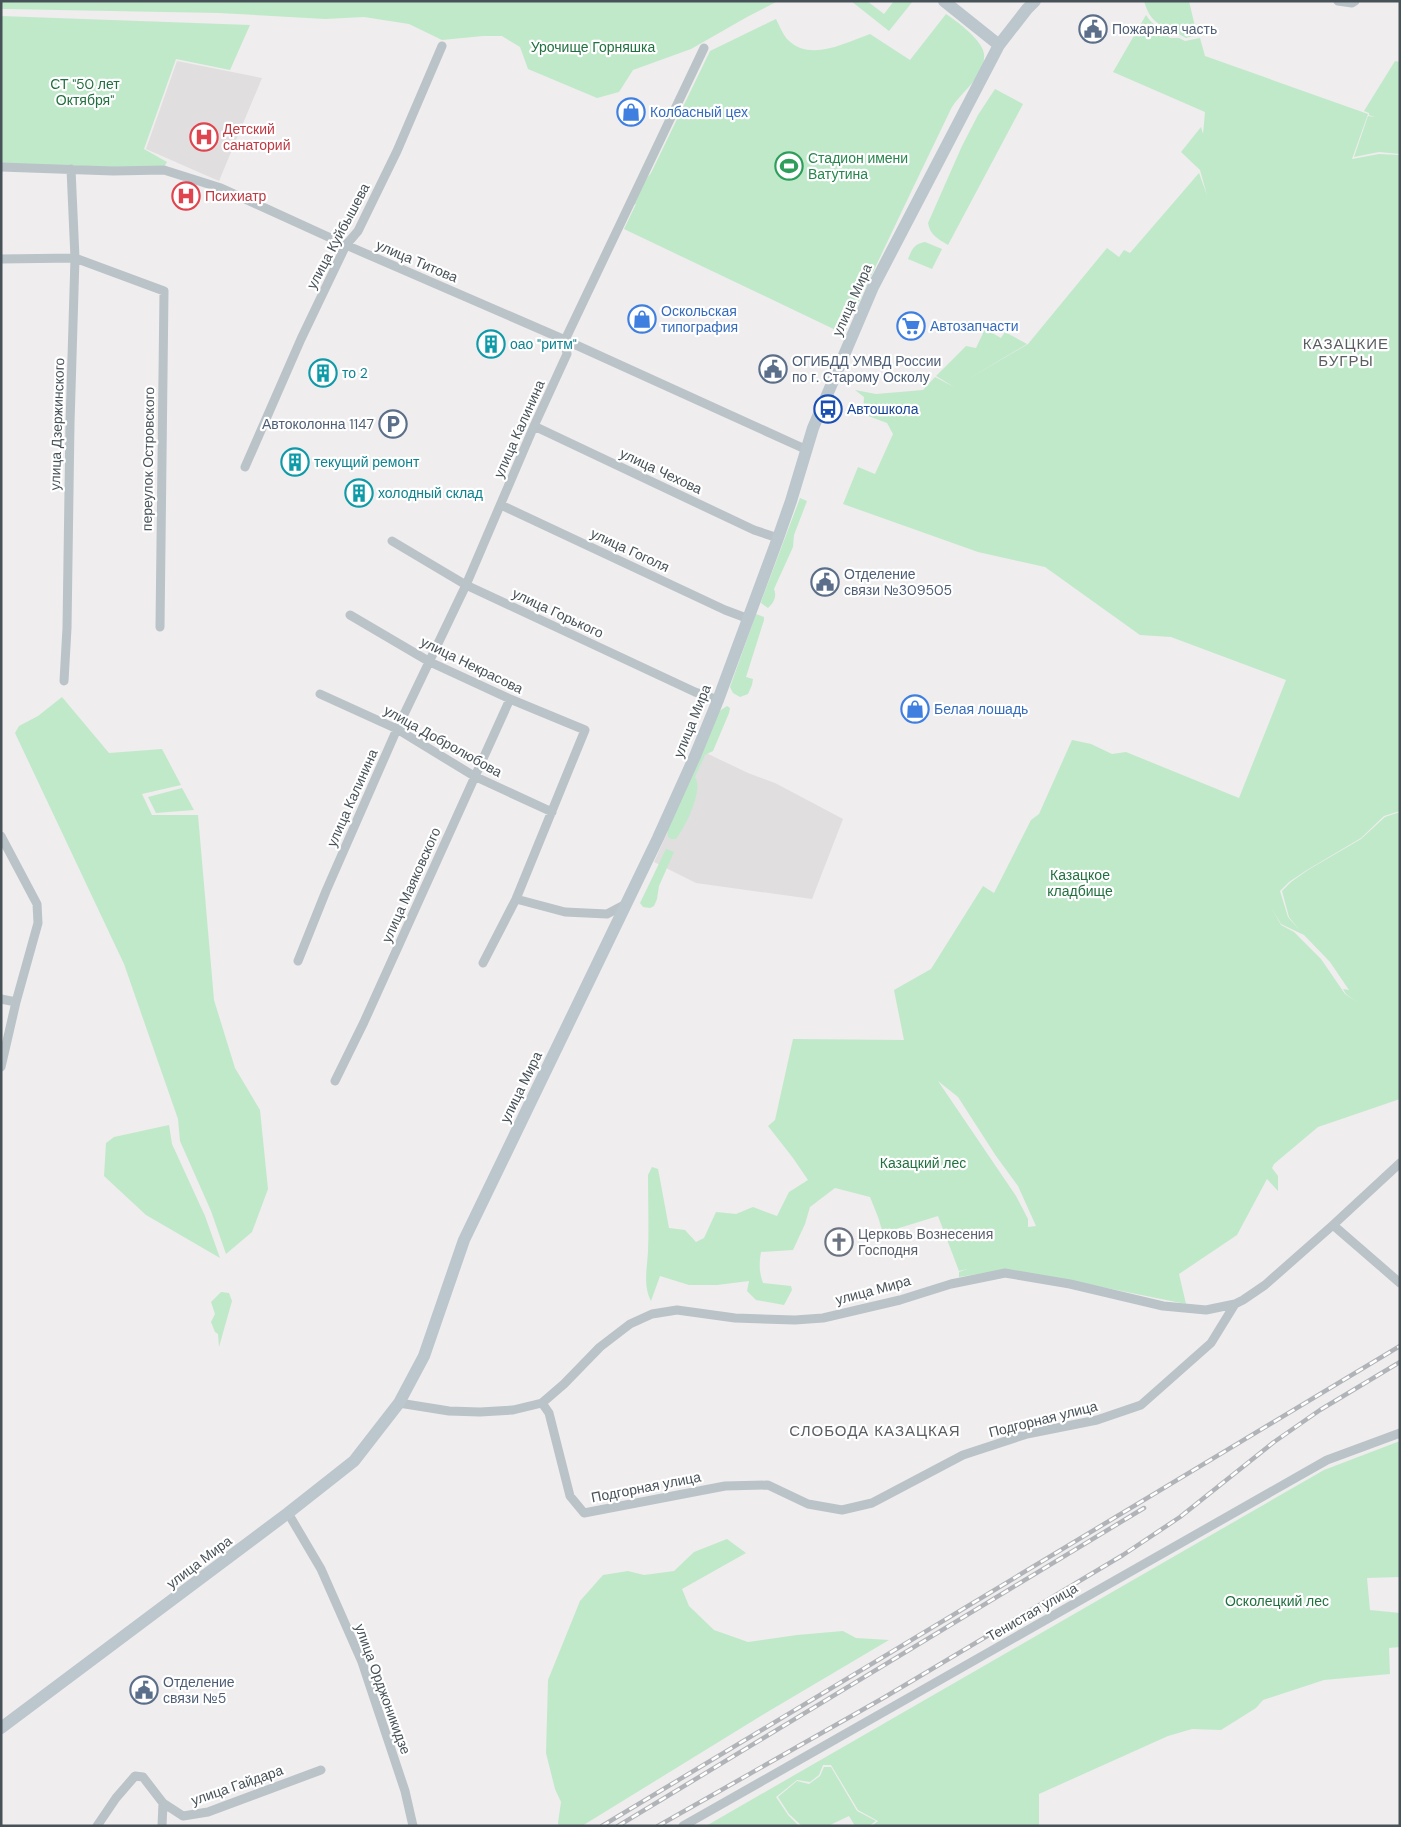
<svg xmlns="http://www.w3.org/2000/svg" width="1401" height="1827" font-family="'DM Sans',sans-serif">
	<rect width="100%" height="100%" fill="#efeded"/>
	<!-- education -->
	<path fill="#e0dedf" d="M177,61L262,78L219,181L146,149Z
		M704,752L748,773L775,783L843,819L812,899L696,883L654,862Z"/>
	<!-- green -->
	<path fill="#c0e9ca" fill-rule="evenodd" d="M1,1H778L747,17L691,49L633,70L619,92L597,98L528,69L520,47L502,36H483L442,40L409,24L364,17L325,19L219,13L4,9H1Z
		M851,1H867L884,14L894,1H913L889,31Z
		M1144,1H1189L1197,35L1186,38L1179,34L1171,35C1157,19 1151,24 1144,1Z
		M946,14C957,21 983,41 984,54C986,78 959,92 950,111C914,185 879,259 844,334L624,229L636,204L633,205L638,189L651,173L710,51L776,19C779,25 783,35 788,40C810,62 845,43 870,34L910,60Z
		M1146,15C1152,25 1161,29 1170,38H1179L1185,41L1200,38L1205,56L1368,114L1352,159L1379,154L1400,155V811L1384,816L1361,838L1307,870L1289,882L1280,891L1288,917L1300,931L1289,917L1282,891L1291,882L1308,870L1361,839L1385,817L1400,812V1099L1318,1127L1274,1164L1272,1168L1278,1176V1191L1267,1179L1237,1235L1179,1274L1186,1304L1052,1277L1004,1270L959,1277V1272L967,1269L959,1271L938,1216L883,1233L878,1217L870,1197L835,1188L810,1207L805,1224L793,1250L761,1252C759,1263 759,1272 763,1283L791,1286L792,1290L784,1305L756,1300L747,1291L749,1281L717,1285H689L660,1276L651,1301C643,1286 647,1268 648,1252C649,1226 648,1200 648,1175L652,1167L658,1169L659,1174L669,1228L685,1230L696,1242L704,1238L716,1212L736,1214L753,1207L777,1216L789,1192L808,1180L793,1158L768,1126L775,1120L793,1039L904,1040L894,990L931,969L983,886L994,893L1031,820L1039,814L1072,740L1091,744L1112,754L1126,752L1239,798L1286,680L1171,637L1140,635L1045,567L978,552L843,504L858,467L875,474L893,434L887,423L863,414L864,397L855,390L876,394L923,390L935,377L954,387L936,376L966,346L976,348L985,329L1001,338L1005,332L1027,344L965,381L1028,344L1107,248L1119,257L1124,250L1130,253L1199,173L1207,195L1200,170L1181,152L1201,127L1203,134L1205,112L1113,72ZM1271,907L1281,924L1304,935L1330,962L1349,990L1343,989L1346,994L1357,1002L1345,994L1321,959L1294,932L1281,925ZM938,1081L958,1097L996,1156L1018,1186L1036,1226L1028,1227V1219L1016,1196Z
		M1,16L250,25L230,70L176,59L144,149L167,162L164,167L116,168L1,164Z
		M1395,61L1400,62V154L1379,152L1354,157L1368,116L1375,117L1369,115V113L1364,111Z
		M995,89L1023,104L948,245C938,239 930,235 928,223L962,146L978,115Z
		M925,242L942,249L932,269L908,259C912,249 914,244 925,242Z
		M800,498L807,501L794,535L793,547L774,589C777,596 774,603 768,608L761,603L762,599Z
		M756,614L764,617V620L746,677L753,679L752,685L748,694L740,697L733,693L730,687Z
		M62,697L109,753L162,749L181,785L142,794L152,815H198L214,1000L235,1068L260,1110L268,1189L252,1232L226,1254L211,1211L180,1141L178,1119L124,964L15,733L19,726L38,716Z
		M727,706L730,708L729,713L713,751L705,755L695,777C704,790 685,828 676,839H671L668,837L667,828L718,712Z
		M182,788L194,810L156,813L148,797Z
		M666,849L674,852L659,886L657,899L654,906L650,908L643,907L640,903Z
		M169,1125L172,1144L205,1216L220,1258L146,1215L104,1176L106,1143L114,1137Z
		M221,1292L229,1293L232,1301L219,1347L218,1334L215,1332L211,1322L215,1314L211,1302Z
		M1400,1441V1577L1367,1578L1370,1610L1400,1613V1647L1389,1648L1390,1674L1324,1680L1263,1700L1256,1708L1221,1730L1192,1729L1168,1736L1039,1794V1826H872L878,1821L858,1810L831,1765H823L819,1775L810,1782L797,1780L776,1797L788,1815L799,1826H706L1324,1470Z
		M727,1539L746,1553L682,1589L689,1606L714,1630L748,1642L797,1635L843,1631L856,1638L889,1640L764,1714L582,1826H559L558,1823L561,1802L555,1789L546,1753L548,1680L580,1601L603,1575L628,1571L644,1575L674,1571L694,1552Z
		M824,1767H831L857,1811L876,1821L869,1826H855L849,1816L828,1826H802L789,1814L778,1797L797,1781L809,1784L820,1776Z"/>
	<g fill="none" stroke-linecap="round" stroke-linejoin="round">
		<!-- street -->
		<path stroke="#bac3c8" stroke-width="9" d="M1338,1L1352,3L1355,1
			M1,167L113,171L164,170L221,188L346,245L565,340L805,449
			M1,259L75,258L164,291L160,627
			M534,426L754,530L778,538
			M245,467L301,339L346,245L358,231L397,151L442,46
			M501,505L725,610L749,619
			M392,541L466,585L695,692L718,700
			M350,615L430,662L510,699L585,730L516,899L483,963
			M64,681L67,628L70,423L75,258L71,169
			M320,694L397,729L474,776L552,812
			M1,836L37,904L38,923L16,1002L1,1067
			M516,899L565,912L607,914L626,904
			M298,961L326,891L397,729L466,585L534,426L567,354L565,340L704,48
			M1,999L16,1002
			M335,1081L364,1022L510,699
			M1333,1225L1400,1283
			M399,1403L449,1411L480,1412L513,1410L542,1403L564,1384L600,1347L630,1324L652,1314L677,1310L735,1318L795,1320L823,1318L900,1300L951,1284L1005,1273L1070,1284L1163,1306L1206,1310L1235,1304
			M542,1403L549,1413L570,1496L584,1513L725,1486L768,1485L808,1504L842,1510L872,1503L963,1455L1027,1434L1097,1420L1141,1405L1211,1343L1235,1304L1243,1300L1265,1285L1333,1225L1400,1163
			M288,1513L321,1569L362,1662L405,1791L413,1826
			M97,1826L116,1798L135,1776L143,1777L163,1803
			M162,1826L163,1803L183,1816L208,1812L321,1770
			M683,1826L1327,1460L1400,1433"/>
		<!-- secondary -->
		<path stroke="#bbc6cd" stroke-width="12" d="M944,1L999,45
			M1,1728L288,1513L335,1476L354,1461L399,1403L424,1356L464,1240L658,838L695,756L718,700L778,538L791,501L813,428L873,287L999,45L1027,9L1035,1"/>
		<!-- rail casing -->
		<g stroke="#b0b3b7" stroke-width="4.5">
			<path id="rail" d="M602,1826L1400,1346
				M618,1826L1144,1508
				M658,1826L885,1697L1123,1555L1180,1517L1274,1442L1320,1410L1400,1362"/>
		</g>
		<!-- rail -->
		<use href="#rail" stroke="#fff" stroke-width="2.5" stroke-dasharray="8" stroke-linecap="butt"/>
	</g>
	<!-- icons -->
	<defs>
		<g id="civic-ring" transform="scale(1.4375)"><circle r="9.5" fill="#fff" stroke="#5c6f8a" stroke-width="1.5"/><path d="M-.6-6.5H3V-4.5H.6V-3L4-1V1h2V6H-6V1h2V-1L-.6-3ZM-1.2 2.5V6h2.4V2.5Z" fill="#5c6f8a"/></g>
		<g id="shop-ring" transform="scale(1.4375)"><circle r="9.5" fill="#fff" stroke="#3f7fe0" stroke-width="1.5"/><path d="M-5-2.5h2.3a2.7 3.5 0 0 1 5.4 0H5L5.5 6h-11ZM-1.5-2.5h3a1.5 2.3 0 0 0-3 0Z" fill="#3f7fe0"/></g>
		<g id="hospital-ring" transform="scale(1.4375)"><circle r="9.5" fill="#fff" stroke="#e0444e" stroke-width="1.5"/><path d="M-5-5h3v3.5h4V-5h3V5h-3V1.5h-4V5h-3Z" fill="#e0444e"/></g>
		<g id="stadium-ring" transform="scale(1.4375)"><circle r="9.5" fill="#fff" stroke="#2e9e5b" stroke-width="1.5"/><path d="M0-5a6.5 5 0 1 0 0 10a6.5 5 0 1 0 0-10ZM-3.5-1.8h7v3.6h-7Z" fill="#2e9e5b"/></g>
		<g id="supermarket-ring" transform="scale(1.4375)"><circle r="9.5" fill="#fff" stroke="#3f7fe0" stroke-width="1.5"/><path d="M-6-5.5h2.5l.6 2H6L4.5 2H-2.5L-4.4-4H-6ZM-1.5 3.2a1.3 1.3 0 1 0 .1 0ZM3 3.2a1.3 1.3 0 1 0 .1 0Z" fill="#3f7fe0"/></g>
		<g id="building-ring" transform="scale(1.4375)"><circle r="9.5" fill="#fff" stroke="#0f9aa8" stroke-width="1.5"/><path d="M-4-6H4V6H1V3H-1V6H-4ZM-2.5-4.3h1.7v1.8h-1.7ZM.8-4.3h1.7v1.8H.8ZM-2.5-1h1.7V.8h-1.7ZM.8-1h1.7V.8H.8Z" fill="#0f9aa8"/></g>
		<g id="bus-ring" transform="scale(1.4375)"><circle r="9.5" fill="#fff" stroke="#1a4fb4" stroke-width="1.5"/><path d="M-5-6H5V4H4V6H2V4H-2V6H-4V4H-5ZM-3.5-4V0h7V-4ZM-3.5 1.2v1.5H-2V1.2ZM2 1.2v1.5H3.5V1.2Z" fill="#1a4fb4"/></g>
		<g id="parking-ring" transform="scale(1.4375)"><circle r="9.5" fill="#fff" stroke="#5c6f8a" stroke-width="1.5"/><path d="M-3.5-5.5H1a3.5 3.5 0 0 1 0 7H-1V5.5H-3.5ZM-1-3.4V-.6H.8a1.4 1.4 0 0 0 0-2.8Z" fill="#5c6f8a"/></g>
		<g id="church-ring" transform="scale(1.4375)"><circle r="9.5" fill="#fff" stroke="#6b7280" stroke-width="1.5"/><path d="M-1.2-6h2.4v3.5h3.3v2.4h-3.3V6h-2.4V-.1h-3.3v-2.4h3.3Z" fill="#6b7280"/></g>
	</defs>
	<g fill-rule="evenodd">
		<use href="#civic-ring" x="1093" y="29"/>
		<use href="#shop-ring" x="631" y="112"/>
		<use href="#hospital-ring" x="204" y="137"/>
		<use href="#stadium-ring" x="789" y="166"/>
		<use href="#hospital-ring" x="186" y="196"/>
		<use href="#shop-ring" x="642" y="319"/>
		<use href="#supermarket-ring" x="911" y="326"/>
		<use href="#building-ring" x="491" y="344"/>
		<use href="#civic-ring" x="773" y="369"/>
		<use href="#building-ring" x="323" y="373"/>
		<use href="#bus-ring" x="828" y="409"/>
		<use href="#parking-ring" x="393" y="424"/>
		<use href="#building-ring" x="295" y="462"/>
		<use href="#building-ring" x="359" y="493"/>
		<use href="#civic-ring" x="825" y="582"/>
		<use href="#shop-ring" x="915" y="709"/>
		<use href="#church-ring" x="839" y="1242"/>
		<use href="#civic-ring" x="144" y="1690"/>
	</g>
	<g text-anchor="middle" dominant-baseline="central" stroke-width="4.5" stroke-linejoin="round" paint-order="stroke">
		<!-- service labels -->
		<g font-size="14" fill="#4e5e75" stroke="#fff" text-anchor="start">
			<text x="1112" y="29">Пожарная часть</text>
			<text x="792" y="361">ОГИБДД УМВД России<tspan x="792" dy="16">по г. Старому Осколу</tspan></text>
			<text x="374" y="424" text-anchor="end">Автоколонна 1147</text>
			<text x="844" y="574">Отделение<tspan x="844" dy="16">связи №309505</tspan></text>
			<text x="163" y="1682">Отделение<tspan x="163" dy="16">связи №5</tspan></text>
		</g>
		<!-- park labels -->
		<g font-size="14" fill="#21703f" stroke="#fff">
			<text x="593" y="47">Урочище Горняшка</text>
			<text x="85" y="84">СТ "50 лет<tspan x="85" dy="16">Октября"</tspan></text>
			<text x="1080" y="875">Казацкое<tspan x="1080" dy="16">кладбище</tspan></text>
			<text x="923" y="1163">Казацкий лес</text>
			<text x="1277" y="1601">Осколецкий лес</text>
		</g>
		<!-- shop labels -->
		<g font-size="14" fill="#366cbe" stroke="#fff" text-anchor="start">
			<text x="650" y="112">Колбасный цех</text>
			<text x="661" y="311">Оскольская<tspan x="661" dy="16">типография</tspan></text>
			<text x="930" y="326">Автозапчасти</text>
			<text x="934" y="709">Белая лошадь</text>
		</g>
		<!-- health labels -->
		<g font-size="14" fill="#be3a42" stroke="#fff" text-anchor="start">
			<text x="223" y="129">Детский<tspan x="223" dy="16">санаторий</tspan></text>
			<text x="205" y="196">Психиатр</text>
		</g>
		<!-- leisure labels -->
		<g font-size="14" fill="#27864d" stroke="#fff" text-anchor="start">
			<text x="808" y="158">Стадион имени<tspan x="808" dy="16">Ватутина</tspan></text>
		</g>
		<!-- street labels -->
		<g font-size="14" fill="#475258" stroke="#fff">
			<text transform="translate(338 236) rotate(-62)">улица Куйбышева</text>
			<text transform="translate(417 261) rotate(23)">улица Титова</text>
			<text transform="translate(852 300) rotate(-66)">улица Мира</text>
			<text transform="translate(57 424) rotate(-88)">улица Дзержинского</text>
			<text transform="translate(519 429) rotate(-66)">улица Калинина</text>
			<text transform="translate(148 459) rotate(-89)">переулок Островского</text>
			<text transform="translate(661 471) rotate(25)">улица Чехова</text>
			<text transform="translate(630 550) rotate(25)">улица Гоголя</text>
			<text transform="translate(558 613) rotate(25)">улица Горького</text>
			<text transform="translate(472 665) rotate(26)">улица Некрасова</text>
			<text transform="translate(692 721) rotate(-68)">улица Мира</text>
			<text transform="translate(443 741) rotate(29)">улица Добролюбова</text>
			<text transform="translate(352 798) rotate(-66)">улица Калинина</text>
			<text transform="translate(411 885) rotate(-66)">улица Маяковского</text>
			<text transform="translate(521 1087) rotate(-64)">улица Мира</text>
			<text transform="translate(873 1290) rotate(-15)">улица Мира</text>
			<text transform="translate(1043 1419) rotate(-14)">Подгорная улица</text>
			<text transform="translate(646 1487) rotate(-11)">Подгорная улица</text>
			<text transform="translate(199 1562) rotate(-37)">улица Мира</text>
			<text transform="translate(1032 1612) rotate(-30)">Тенистая улица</text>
			<text transform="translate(383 1689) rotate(70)">улица Орджоникидзе</text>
			<text transform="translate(237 1785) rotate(-19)">улица Гайдара</text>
		</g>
		<!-- culture labels -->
		<g font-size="14" fill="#0d838f" stroke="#fff" text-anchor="start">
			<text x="510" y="344">оао "ритм"</text>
			<text x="342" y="373">то 2</text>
			<text x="314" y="462">текущий ремонт</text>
			<text x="378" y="493">холодный склад</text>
		</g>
		<!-- transit labels -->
		<g font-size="14" fill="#164399" stroke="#fff" text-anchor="start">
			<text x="847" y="409">Автошкола</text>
		</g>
		<!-- worship labels -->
		<g font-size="14" fill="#5b616d" stroke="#fff" text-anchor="start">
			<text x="858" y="1234">Церковь Вознесения<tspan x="858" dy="16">Господня</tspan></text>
		</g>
		<!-- neighbourhood labels -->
		<g font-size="15" letter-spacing="1" fill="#5a5e61" stroke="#fff">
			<text x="1346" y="344">КАЗАЦКИЕ<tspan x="1346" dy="17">БУГРЫ</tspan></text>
			<text x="875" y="1431">СЛОБОДА КАЗАЦКАЯ</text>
		</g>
	</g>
	<!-- border -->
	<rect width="1401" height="1827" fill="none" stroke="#475258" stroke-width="5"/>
</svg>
